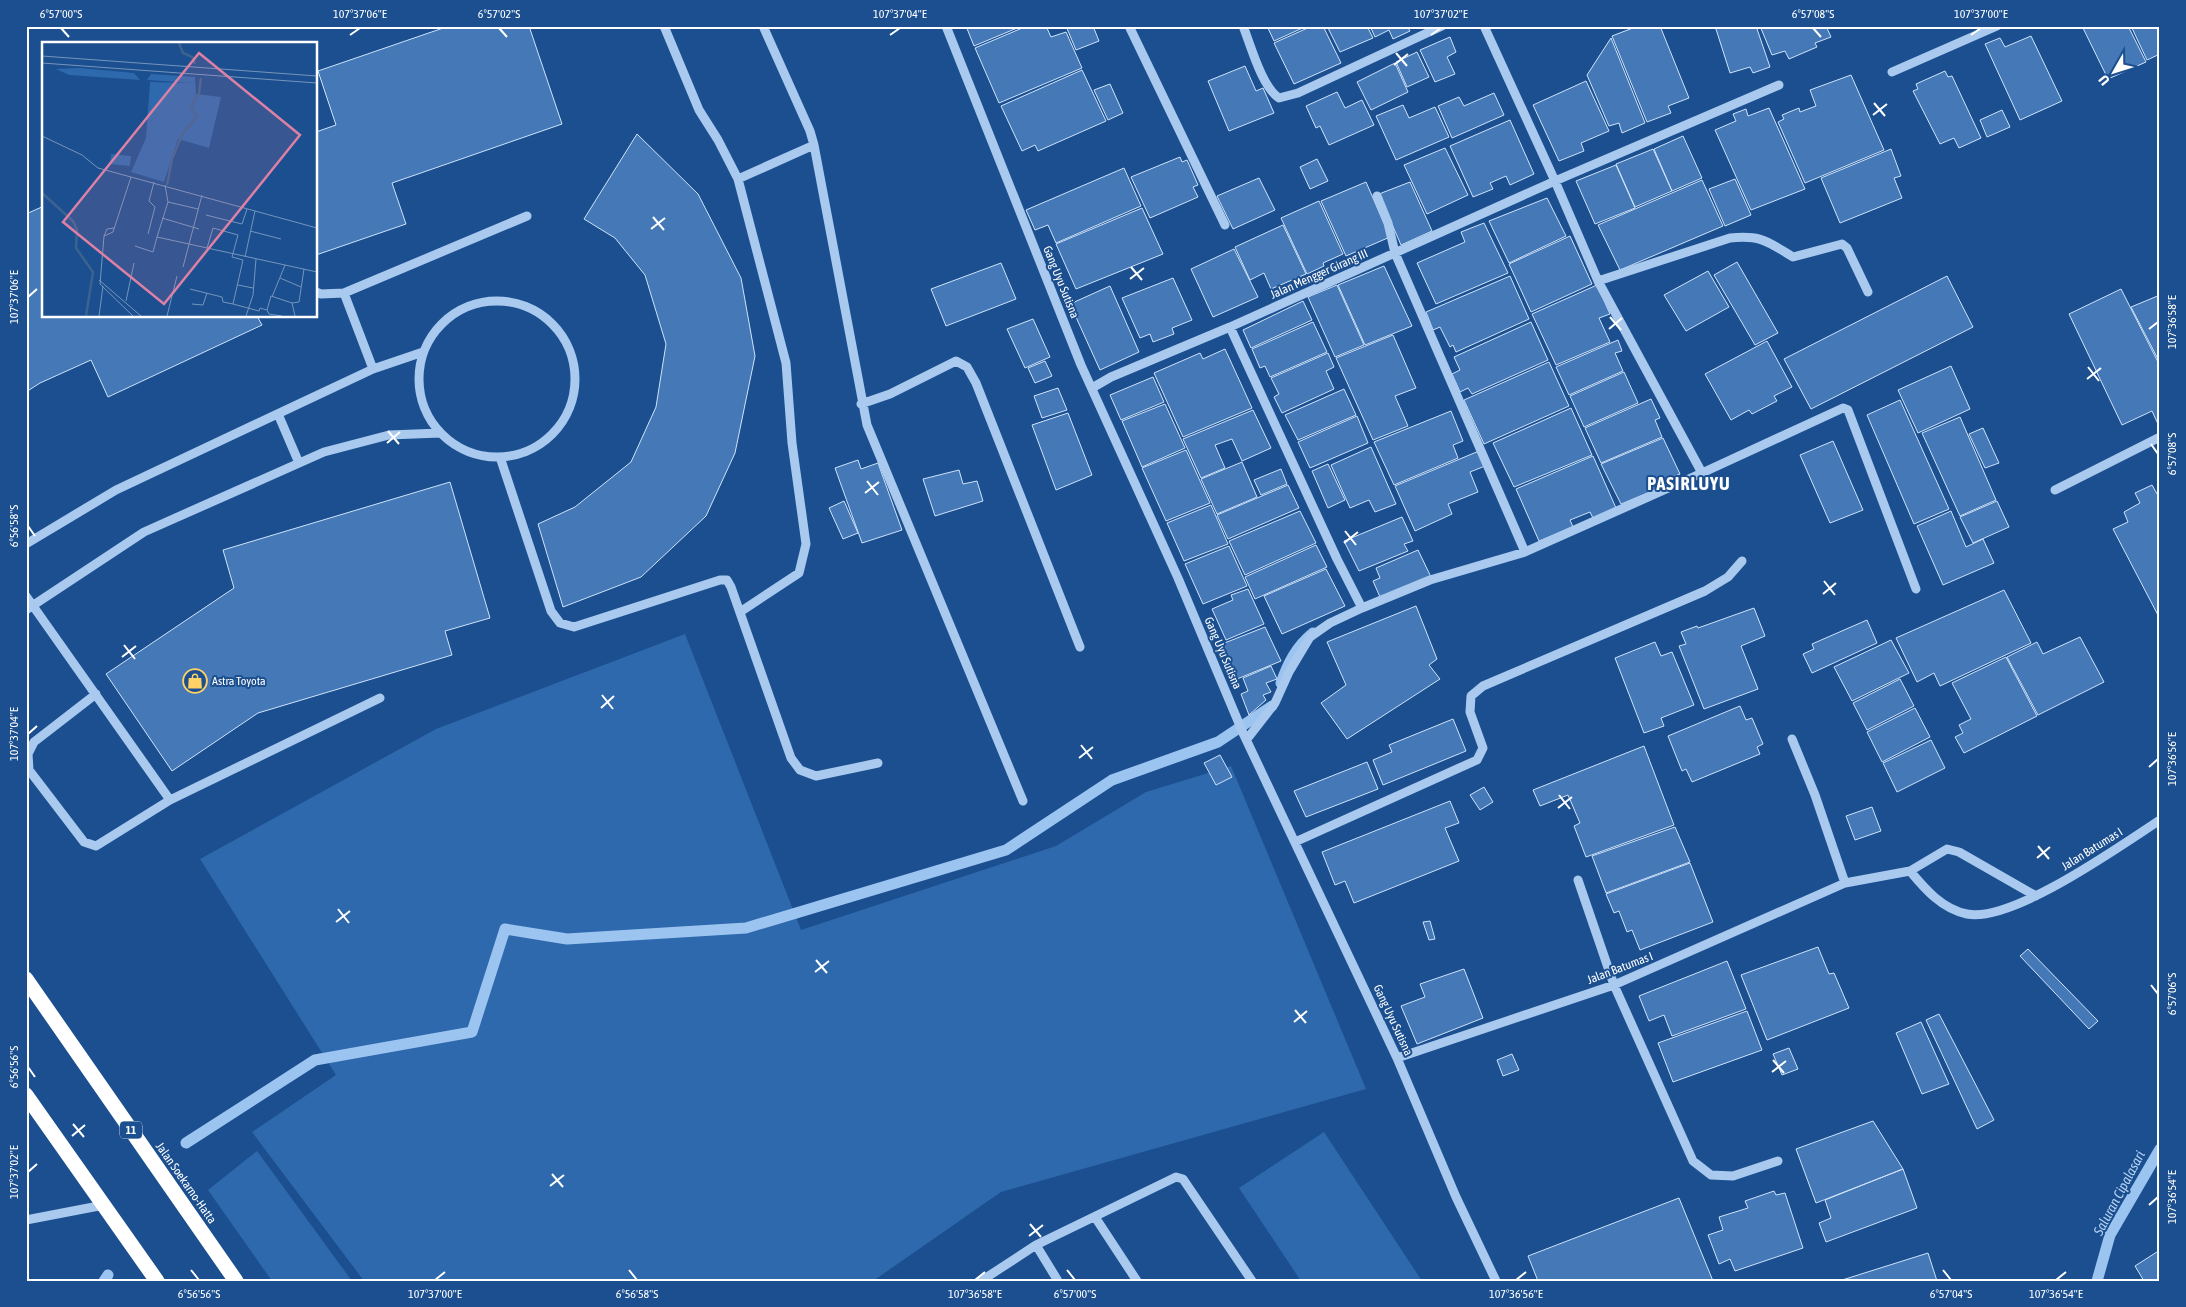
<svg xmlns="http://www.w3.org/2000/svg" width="2186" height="1307" font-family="'Asap Condensed',sans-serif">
	<rect width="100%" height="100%" fill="#1b4f8f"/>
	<!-- green -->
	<path fill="#2e69ad" d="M685,634L801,930L1056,846L1146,792L1231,766L1366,1089L1001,1192L873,1281H364L252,1132L336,1075L200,859L436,729Z
		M1324,1132L1422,1281H1301L1239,1188Z
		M257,1151L352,1281H272L208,1190Z"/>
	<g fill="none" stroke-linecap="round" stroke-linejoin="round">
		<!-- stream -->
		<path stroke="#9cc4f0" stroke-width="11" d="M1281,683C1288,663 1296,647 1313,633
			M186,1143L315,1060L472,1032L505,929L567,939L746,928L1006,850L1112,780L1218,742L1272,706
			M104,1281L108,1275
			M2097,1281L2110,1235L2160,1149"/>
	</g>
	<!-- building -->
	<path fill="#4478b7" stroke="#cfe3fa" d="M449,26H529L562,124L392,183L406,224L316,255V132L336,125L318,71Z
		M966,26H1022L974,46Z
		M1027,26H1046L1051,37L1066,32L1082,68L999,103L975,48Z
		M1066,26H1093L1099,41L1076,50Z
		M1267,26H1307L1274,41Z
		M1312,26H1323L1341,63L1294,84L1274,43Z
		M1327,26H1367L1373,38L1340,52Z
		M1370,26H1407L1410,31L1393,39L1389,30L1375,37Z
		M1638,26H1660L1689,98L1668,106L1671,113L1647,122L1612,36Z
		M1715,26H1756L1770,67L1753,73L1750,67L1730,73Z
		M1760,26H1826L1831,37L1815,43L1817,47L1789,59L1785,51L1772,55Z
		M2082,26H2128L2146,62L2108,79Z
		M2131,26H2160V54L2147,60Z
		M2031,36L2062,101L2020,120L1985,44L2000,38L2005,47Z
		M1450,37L1456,52L1447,57L1455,74L1435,82L1420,50Z
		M1611,38L1645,123L1622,133L1619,123L1609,126L1587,75Z
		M1417,52L1429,77L1407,87L1396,62Z
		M1395,63L1408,92L1371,110L1357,82Z
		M1245,66L1256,91L1263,88L1274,113L1229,131L1208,81Z
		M1082,70L1106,121L1038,151L1035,145L1022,151L1001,106Z
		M1945,71L1948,77L1952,76L1981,138L1959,148L1954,138L1940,144L1913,91L1918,89L1916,84Z
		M1851,75L1884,150L1805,183L1778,122L1784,119L1782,115L1799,108L1800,112L1816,106L1810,90Z
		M1586,81L1609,131L1581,143L1584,151L1559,161L1533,105Z
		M1110,84L1123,113L1108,120L1094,90Z
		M1337,92L1345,108L1362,100L1374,125L1329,145L1320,126L1316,128L1306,106Z
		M1494,93L1504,115L1452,138L1438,106L1459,97L1464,106Z
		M1403,105L1409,118L1435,107L1449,137L1396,160L1376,116Z
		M1769,108L1805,189L1751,210L1715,130L1736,121L1733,114L1746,109L1748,116Z
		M2002,110L2010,127L1987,137L1980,120Z
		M1510,120L1534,174L1510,185L1506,176L1490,183L1493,189L1473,197L1450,146Z
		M637,134L698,194L741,278L755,356L735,453L706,516L641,577L563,607L538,524L575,507L631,462L656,407L666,344L645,275L615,238L584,219Z
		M1683,136L1702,178L1672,191L1654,149Z
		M1445,148L1468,195L1427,214L1404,165Z
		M1653,149L1672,191L1635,207L1616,164Z
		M1891,149L1901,176L1894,178L1902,198L1840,223L1821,178Z
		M1180,157L1182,162L1187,160L1198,185L1193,187L1198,197L1150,218L1131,177Z
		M1317,159L1328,181L1310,189L1300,167Z
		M1616,165L1635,208L1595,224L1576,181Z
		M1124,168L1141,206L1056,243L1048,225L1035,230L1026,210Z
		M1259,178L1275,210L1233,229L1217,196Z
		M1735,179L1751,215L1725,226L1709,189Z
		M1702,180L1723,226L1620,270L1598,225Z
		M1366,182L1390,237L1346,256L1321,201Z
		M1410,182L1432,231L1401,245L1379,194Z
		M1547,198L1566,236L1509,263L1489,221Z
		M1319,201L1343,254L1323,263L1324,266L1307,274L1281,218Z
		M44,206V316H257L262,325L108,397L91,360L40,383L26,392V214Z
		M1142,208L1163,254L1076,289L1056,244Z
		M1484,223L1508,273L1436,304L1417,263L1465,242L1461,232Z
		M1283,225L1306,274L1271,289L1264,273L1250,280L1235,247Z
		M1570,236L1592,284L1531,312L1509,264Z
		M1234,249L1258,297L1213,317L1191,269Z
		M1737,262L1778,333L1755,345L1714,275Z
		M1001,263L1016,299L946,326L931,289Z
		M1384,266L1412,326L1365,345L1338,285Z
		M1708,271L1729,307L1686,331L1664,295Z
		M1510,276L1529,319L1456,352L1453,345L1450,347L1440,327L1433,330L1426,312Z
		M1947,276L1973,327L1811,409L1784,359Z
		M1173,278L1192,320L1172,328L1174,334L1153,342L1150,334L1140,338L1122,298Z
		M1337,285L1364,345L1335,357L1308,297Z
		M1597,285L1610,314L1599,318L1610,342L1556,365L1532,314Z
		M1110,286L1139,352L1100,370L1070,304Z
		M2121,289L2160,366L2158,424L2152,411L2122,425L2069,314Z
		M2160,295V363L2131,307Z
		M1303,301L1312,320L1251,348L1243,330Z
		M1033,319L1050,357L1025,368L1007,329Z
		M1313,322L1327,352L1270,377L1265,366L1260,368L1252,349Z
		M1531,322L1548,360L1472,394L1468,388L1460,392L1452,374L1460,370L1454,357Z
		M1393,335L1416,388L1395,396L1408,426L1373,440L1336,358Z
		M1618,340L1622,351L1615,353L1623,371L1569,395L1556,367Z
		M1767,341L1792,387L1774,396L1777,401L1752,414L1749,410L1731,420L1705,374Z
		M1225,349L1252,408L1183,437L1154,373L1200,353L1203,359Z
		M1328,353L1334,367L1326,371L1334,389L1282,413L1274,397L1279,394L1271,378Z
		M1045,361L1052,376L1035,383L1028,368Z
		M1549,362L1569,406L1484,444L1464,400Z
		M1951,366L1970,409L1918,433L1898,390Z
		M1624,372L1638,403L1584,427L1570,396Z
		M1153,377L1164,402L1121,420L1110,395Z
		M1058,388L1067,410L1042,418L1034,396Z
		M1344,389L1356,415L1298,440L1285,415Z
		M1651,399L1660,418L1655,420L1662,437L1601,463L1585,428Z
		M1900,400L1949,509L1914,524L1867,415Z
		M1165,404L1185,448L1142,467L1122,421Z
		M1571,408L1592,455L1514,487L1493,443Z
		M1253,410L1271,448L1242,461L1232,439L1215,445L1225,468L1201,478L1183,439Z
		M1451,411L1463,441L1453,445L1458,458L1394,485L1374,442Z
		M1068,413L1092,475L1056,490L1032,425Z
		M1357,416L1368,443L1310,468L1298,442Z
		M1960,417L1996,500L1960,516L1922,433Z
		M1983,428L1999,463L1985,468L1969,434Z
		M1663,438L1680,474L1660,482L1662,487L1621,504L1601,464Z
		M1833,441L1863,510L1830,523L1800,455Z
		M1371,447L1396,504L1375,512L1369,500L1350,508L1331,465Z
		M1186,450L1210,503L1166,521L1142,468Z
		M1479,451L1485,466L1470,472L1478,492L1448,504L1452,514L1415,531L1395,486Z
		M1593,456L1616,508L1593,518L1590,512L1570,520L1573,527L1539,541L1516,489Z
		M858,460L861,469L878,463L902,530L862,543L835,468Z
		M1242,462L1257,497L1217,514L1201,479Z
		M1328,464L1345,500L1328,508L1312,471Z
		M1281,469L1287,484L1261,495L1254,480Z
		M959,470L963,484L977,481L983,501L935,516L923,479Z
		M450,482L490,618L445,631L452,655L258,713L172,771L106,674L234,588L223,550Z
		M1288,485L1299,508L1228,539L1217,515Z
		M2152,485L2160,499V619L2113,529L2128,522L2124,512L2140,503L2135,493Z
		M844,501L858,533L843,539L829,508Z
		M1997,501L2009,527L1973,543L1960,517Z
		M1211,505L1228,544L1184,561L1167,523Z
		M1300,511L1316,543L1245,575L1229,541Z
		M1951,511L1966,547L1983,539L1994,563L1943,585L1917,526Z
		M1402,517L1413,541L1404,544L1408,551L1359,571L1344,541Z
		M1316,545L1327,567L1255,599L1245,577Z
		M1229,546L1247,586L1203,604L1185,564Z
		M1418,550L1431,577L1380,597L1373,581L1380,578L1376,568Z
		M1326,569L1345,606L1282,634L1264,596Z
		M1248,589L1264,624L1226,640L1212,609L1233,600L1231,595Z
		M2004,590L2031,643L1940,686L1934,673L1917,682L1896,638Z
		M1416,606L1437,659L1429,665L1440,679L1347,739L1321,703L1346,685L1327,642Z
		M1754,608L1765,636L1741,646L1758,689L1704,709L1679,646L1686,644L1681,632L1697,626L1698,628Z
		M1867,620L1877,643L1812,673L1803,654L1814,649L1812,644Z
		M1265,627L1281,661L1237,679L1222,644Z
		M2080,637L2104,682L2038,715L2007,657L2037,642L2043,654Z
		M1891,640L1909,673L1852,701L1834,667Z
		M1655,642L1661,656L1672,652L1694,705L1661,718L1664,726L1644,733L1615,658Z
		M2006,657L2037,716L1964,753L1955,737L1963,733L1959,725L1971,719L1952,683Z
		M1271,666L1277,679L1266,683L1271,692L1263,695L1266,700L1249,715L1241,694L1248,691L1243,678Z
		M1900,679L1914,706L1867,730L1853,703Z
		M1740,706L1746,720L1752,718L1763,744L1757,747L1760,754L1692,782L1686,769L1682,771L1668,736Z
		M1915,708L1930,737L1882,762L1867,732Z
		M1453,719L1466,751L1383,785L1373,760L1392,752L1389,745Z
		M1931,740L1945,768L1897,792L1883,763Z
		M1644,746L1674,825L1586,857L1574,826L1580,823L1568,795L1540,806L1533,790Z
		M1220,755L1232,777L1216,785L1204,763Z
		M1367,762L1378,789L1306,817L1294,791Z
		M1484,787L1493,802L1480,810L1470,795Z
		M1450,801L1459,823L1445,828L1459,861L1354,903L1345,881L1335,885L1322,852Z
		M1872,807L1881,831L1855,840L1846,816Z
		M1675,827L1690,862L1606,893L1592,856Z
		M1690,863L1713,922L1640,950L1632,930L1627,932L1619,911L1614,913L1606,894Z
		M1430,921L1435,939L1429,940L1423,922Z
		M1818,947L1829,974L1834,973L1849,1008L1767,1040L1741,975Z
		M2028,949L2098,1021L2089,1029L2020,956Z
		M1727,961L1746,1009L1672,1036L1664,1015L1649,1021L1639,996Z
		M1464,969L1483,1018L1417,1044L1401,1006L1425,997L1420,984Z
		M1747,1011L1762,1050L1673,1082L1658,1043Z
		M1939,1014L1994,1120L1977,1129L1926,1020Z
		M1921,1022L1949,1084L1922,1094L1896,1033Z
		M1789,1048L1798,1069L1782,1075L1773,1054Z
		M1512,1054L1519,1070L1503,1076L1497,1060Z
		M1873,1121L1903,1169L1816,1203L1796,1149Z
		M1903,1169L1917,1208L1826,1242L1819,1223L1831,1218L1825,1200Z
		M1774,1191L1776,1195L1785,1193L1803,1248L1735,1271L1730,1259L1719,1264L1708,1235L1723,1230L1719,1217L1748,1208L1745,1201Z
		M1679,1198L1713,1281H1538L1528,1256Z
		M2160,1250V1281H2144L2135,1266Z
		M1928,1253L1937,1281H1839Z"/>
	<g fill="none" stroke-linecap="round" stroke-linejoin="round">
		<!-- minor -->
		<path stroke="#a9c9ee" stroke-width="9" d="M664,26L699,110L718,140L738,179L786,363L792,443L806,544L799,573L740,612
			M946,26L1081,365L1178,578L1243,733L1397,1058L1456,1197L1496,1281
			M1129,26L1225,225
			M1243,26C1251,46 1262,87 1279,98L1298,93L1442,26
			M1892,72L1997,26
			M814,145L867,425L1023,801
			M738,179L814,145L810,131L763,26
			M1377,196L1388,223L1395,253L1525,552
			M1598,281L1730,238C1761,235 1767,241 1793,257L1842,244L1847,248L1868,292
			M316,292L321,294L344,293L527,216
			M344,293L373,369
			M419 379a78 78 0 1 1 156 0a78 78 0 1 1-156 0Z
			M1230,327L1337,559L1362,608L1430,580L1525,552L1702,473L1598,281L1555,181L1484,26
			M1092,388L1111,377L1230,327L1555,181L1779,85
			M861,404L890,394L956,361L967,367L976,383L1080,647
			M278,414L299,463
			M500,457L551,611L560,623L574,627L720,580H727L731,587L791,758L800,770L816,776L878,763
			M1702,473L1843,408L1848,410L1916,589
			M2055,490L2160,437
			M26,544L116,490L373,369L423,352
			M26,596L170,800
			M26,610L144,532L324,452L389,435L440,433
			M96,694L34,742L28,754L29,770L84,842L96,846L170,800L380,698
			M1247,739L1275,703L1289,672L1310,637L1330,623L1362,608
			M1792,739L1815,795L1845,883
			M1295,842L1477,760L1483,748L1470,712L1471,696L1483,686L1705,591L1728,577L1742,561
			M1910,871C1925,889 1942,909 1967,914C2012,923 2120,846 2160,820
			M1578,880L1614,985L1693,1161L1711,1175L1733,1176L1778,1161
			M1397,1058L1614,985L1845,883L1910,871L1947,849L1959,852L2036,896
			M1095,1217L1137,1281
			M26,1220L104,1205
			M1036,1245L1058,1281
			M981,1281L1036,1245L1176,1177L1183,1179L1252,1281"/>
		<!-- highway -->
		<path stroke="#fff" stroke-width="15" d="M26,979L236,1281
			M26,1095L157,1281"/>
	</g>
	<!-- ticks -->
	<path fill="none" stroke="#fff" stroke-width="2" d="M61,28L69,37M499,28L507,37M1813,28L1821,37M350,35L360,28M890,35L900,28M1431,35L1441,28M1971,35L1981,28M1396,53L1407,66M1394,65L1408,54M1874,103L1885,116M1873,115L1887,104M653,217L664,230M651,229L665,218M1131,267L1142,280M1130,279L1144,268M28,297L37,289M1610,317L1621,330M1609,329L1622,318M2149,329L2158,322M2088,367L2099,381M2087,379L2101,368M388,431L399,444M387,443L400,432M2151,444L2158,454M867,481L878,495M865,493L879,482M28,526L35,536M1345,531L1356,545M1344,543L1358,532M1824,581L1835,595M1823,594L1836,583M124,645L135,659M122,657L136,646M602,695L613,709M601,708L614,696M28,734L37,726M1081,745L1092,759M1079,758L1093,747M2149,767L2158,759M1559,795L1570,809M1558,808L1572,797M2038,846L2049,859M2037,858L2050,847M338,909L349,923M336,922L350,911M816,960L827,973M815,972L829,961M2151,985L2158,994M1295,1010L1306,1023M1294,1022L1307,1011M1773,1060L1784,1073M28,1067L35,1077M1772,1072L1786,1061M73,1124L84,1137M72,1136L85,1125M28,1172L37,1164M552,1174L563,1187M550,1186L564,1175M2149,1205L2158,1197M1030,1224L1041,1237M1029,1236L1043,1225M191,1270L199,1280M629,1270L637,1280M1067,1270L1075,1280M1943,1270L1951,1280M435,1280L445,1272M975,1280L985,1272M1516,1280L1526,1272M2056,1280L2066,1272"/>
	<!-- icons -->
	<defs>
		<g id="shop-ring" transform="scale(1.25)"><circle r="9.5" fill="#1b4f8f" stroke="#ffd166" stroke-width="1.5"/><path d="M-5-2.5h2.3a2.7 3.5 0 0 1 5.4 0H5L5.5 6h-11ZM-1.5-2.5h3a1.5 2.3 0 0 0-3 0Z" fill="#ffd166"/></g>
	</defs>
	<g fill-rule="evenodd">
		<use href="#shop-ring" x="195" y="681"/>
	</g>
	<g text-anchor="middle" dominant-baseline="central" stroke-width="4" stroke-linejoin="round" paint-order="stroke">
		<!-- shield labels -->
		<rect fill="#1b4f8f" stroke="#bbcadd" stroke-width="1" x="120" y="1121.5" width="22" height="17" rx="4"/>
		<g font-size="11" font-weight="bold" fill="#fff">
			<text x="131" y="1130">11</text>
		</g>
		<!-- street labels -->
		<g font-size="12" fill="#fff" stroke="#1b4f8f">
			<text transform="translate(1319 274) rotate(-24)">Jalan Mengger Girang III</text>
			<text transform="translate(1061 282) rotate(68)">Gang Uyu Sutisna</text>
			<text transform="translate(1223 653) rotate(67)">Gang Uyu Sutisna</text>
			<text transform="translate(2092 849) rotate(-32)">Jalan Batumas I</text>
			<text transform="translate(1620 968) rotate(-21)">Jalan Batumas I</text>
			<text transform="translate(1393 1020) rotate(65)">Gang Uyu Sutisna</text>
			<text transform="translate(186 1183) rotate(55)">Jalan Soekarno-Hatta</text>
		</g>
		<!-- poi labels -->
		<g font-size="12" fill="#fff" stroke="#1b4f8f" text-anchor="start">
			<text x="212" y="681">Astra Toyota</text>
		</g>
		<!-- water labels -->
		<g font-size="14" font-style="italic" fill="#b5d3f5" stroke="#1b4f8f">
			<text transform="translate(2119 1193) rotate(-62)">Saluran Cipalasari</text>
		</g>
		<!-- district labels -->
		<g font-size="18" font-weight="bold" letter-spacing="1" fill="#fff" stroke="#1b4f8f">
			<text x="1689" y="483">PASIRLUYU</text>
		</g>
	</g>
	<!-- overview -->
	<g transform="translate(42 42)">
		<rect width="275" height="275" fill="#1b4f8f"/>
		<path d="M37,26L92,31L98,38L27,33L14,27ZM109,32L153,35L154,52L179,55L167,106L136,97L122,140L89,130L104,96L108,40L152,41L105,38ZM69,112L89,114L88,124L68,122Z" fill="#2e69ad"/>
		<path fill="none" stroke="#3c6290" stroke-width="2.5" d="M137,1L141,11L150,15L153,22M125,143L130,117L140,93L155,74L149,65L157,51L159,36M0,151L31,179L35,188L34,206L51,230L44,274"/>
		<path fill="none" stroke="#7695bc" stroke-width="1" d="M0,14L275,34M0,21L275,41M0,94L40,113L56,126L275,186M123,143L126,160M156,167L126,160L115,195L275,230M164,173L200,182L205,167M120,176L157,187M72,186L65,187L62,194L58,242L91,274M208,189L239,197M106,192L113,165L107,159L112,140M62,194L71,190L89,135M93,204L111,210L115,195M165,206L171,186L196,193L190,215L201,218L191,262L217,269L218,266L225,268L227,272L240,274M203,215L213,169M141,225L160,153M238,236L259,245M57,238L99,274M196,243L211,246M148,247L180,255L181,260L191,262M230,255L243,223M84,259L92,221M250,261L257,260L262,227M150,262L161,263L165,251M225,268L229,254L250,261L253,274M57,274L61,244M125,274L135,234M204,274L211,253L214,217"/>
		<path fill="#dd80a5" fill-opacity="0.15" stroke="#dd80a5" stroke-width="2.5" d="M157,11L258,93L122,262L21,180Z"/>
		<rect width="275" height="275" fill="none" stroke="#fff" stroke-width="2.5"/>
	</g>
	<!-- border -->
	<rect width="2186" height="1307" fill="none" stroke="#1b4f8f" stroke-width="55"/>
	<!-- north arrow -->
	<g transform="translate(2114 72) rotate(231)" stroke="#1b4f8f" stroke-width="4" paint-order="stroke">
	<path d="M0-4L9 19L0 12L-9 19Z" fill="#ffffff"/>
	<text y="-8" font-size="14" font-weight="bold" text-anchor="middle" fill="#ffffff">U</text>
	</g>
	<rect x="28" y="28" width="2130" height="1252" fill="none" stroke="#fff" stroke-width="2"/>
	<g font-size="12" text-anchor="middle" fill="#fff">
		<text x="61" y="18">6°57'00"S</text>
		<text x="360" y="18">107°37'06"E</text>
		<text x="499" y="18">6°57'02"S</text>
		<text x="900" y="18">107°37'04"E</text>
		<text x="1441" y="18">107°37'02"E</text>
		<text x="1813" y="18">6°57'08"S</text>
		<text x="1981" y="18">107°37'00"E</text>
		<text transform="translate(14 297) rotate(-90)" y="4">107°37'06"E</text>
		<text transform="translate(2172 322) rotate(-90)" y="4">107°36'58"E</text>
		<text transform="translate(2172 454) rotate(-90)" y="4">6°57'08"S</text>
		<text transform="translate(14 526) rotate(-90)" y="4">6°56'58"S</text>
		<text transform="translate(14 734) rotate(-90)" y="4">107°37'04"E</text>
		<text transform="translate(2172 759) rotate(-90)" y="4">107°36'56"E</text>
		<text transform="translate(2172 994) rotate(-90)" y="4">6°57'06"S</text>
		<text transform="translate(14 1067) rotate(-90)" y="4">6°56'56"S</text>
		<text transform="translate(14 1172) rotate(-90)" y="4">107°37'02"E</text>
		<text transform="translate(2172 1197) rotate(-90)" y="4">107°36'54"E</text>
		<text x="199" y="1298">6°56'56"S</text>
		<text x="435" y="1298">107°37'00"E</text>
		<text x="637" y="1298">6°56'58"S</text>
		<text x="975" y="1298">107°36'58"E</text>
		<text x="1075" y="1298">6°57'00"S</text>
		<text x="1516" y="1298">107°36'56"E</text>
		<text x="1951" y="1298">6°57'04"S</text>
		<text x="2056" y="1298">107°36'54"E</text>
	</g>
</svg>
